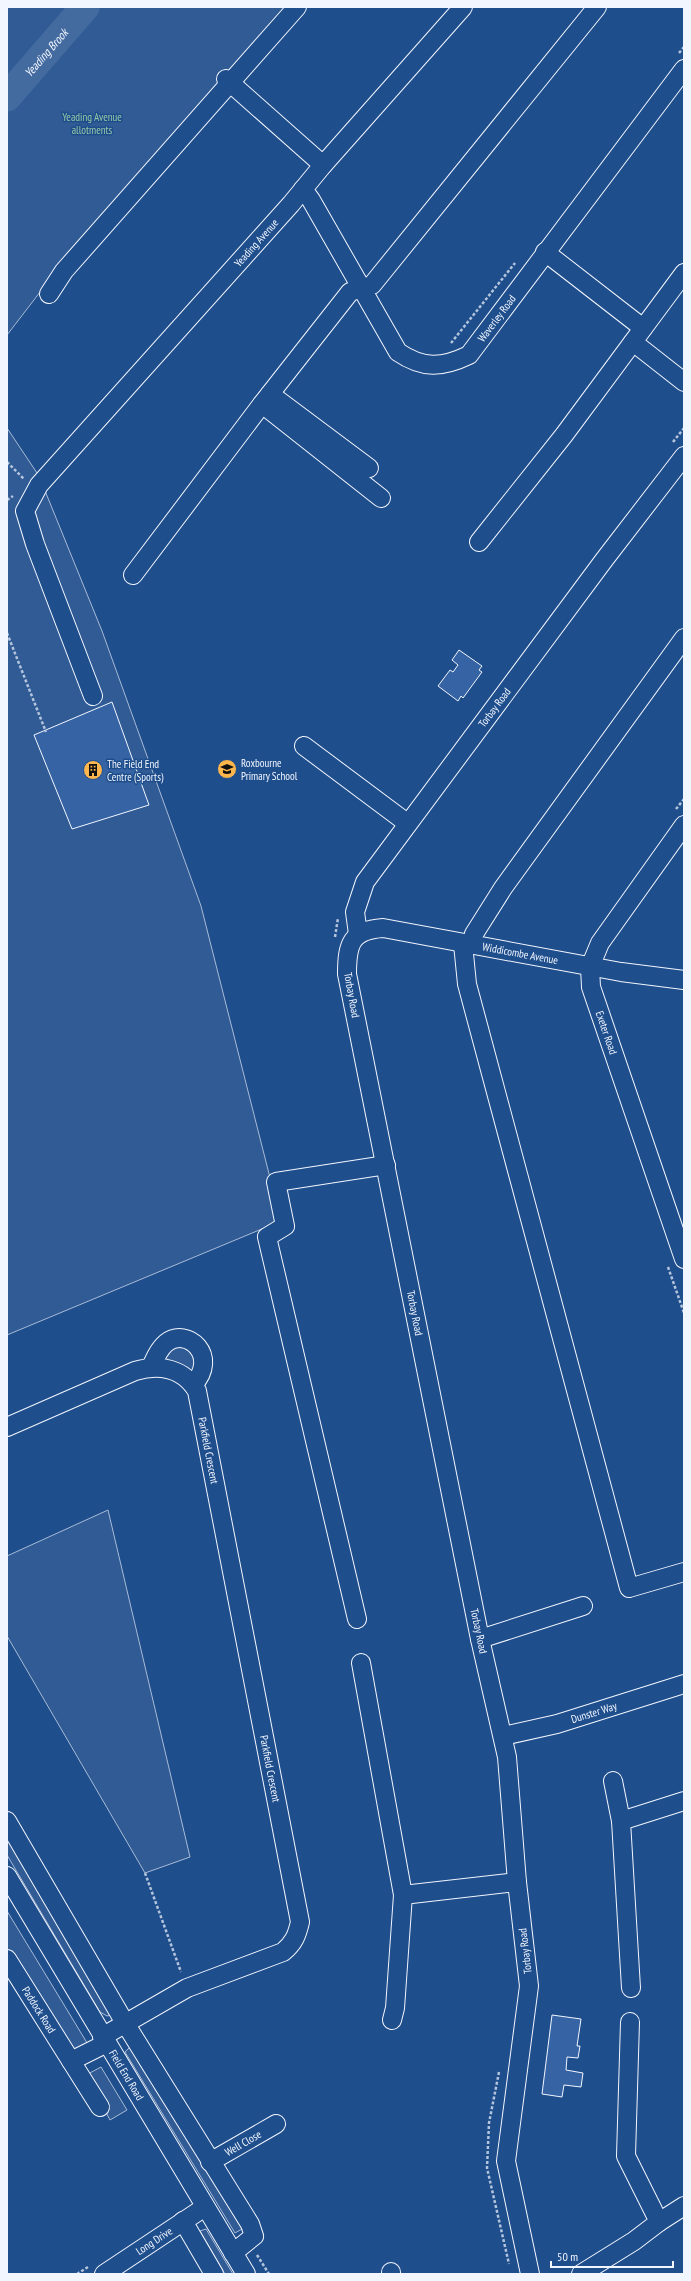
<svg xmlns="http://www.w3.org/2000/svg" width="691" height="2281" font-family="'PT Sans Narrow',sans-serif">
	<rect width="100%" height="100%" fill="#1f4e8c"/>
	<!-- built -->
	<path fill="#305b95" stroke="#a8bbd7" d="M7,7H285L67,257L7,335Z
		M7,428L39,476L102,631L201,906L281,1221L7,1335Z
		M171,1345L194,1349L195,1375L161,1360Z
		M108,1510L190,1857L145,1873L7,1636V1556Z
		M7,1838L111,2015L107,2016L100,2012L7,1855Z
		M7,1911L92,2051L71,2061L7,1959Z
		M132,2045L242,2229L235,2233L125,2052Z
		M101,2067L127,2110L110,2120L86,2075Z
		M206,2229L233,2274H225L200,2231Z"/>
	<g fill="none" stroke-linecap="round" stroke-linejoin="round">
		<!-- river -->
		<path stroke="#446ba0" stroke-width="29" id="s1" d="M7,97L85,7"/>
	</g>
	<!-- building -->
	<path fill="#3563a3" stroke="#f2f6ff" d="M459,650L482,666L479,670L482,672L463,698L461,696L458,701L438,686L450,670L453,672L458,665L452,660Z
		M112,702L149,805L72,829L34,735Z
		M552,2015L581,2019L577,2046H580L578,2058L567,2057L566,2070L583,2073L581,2087L564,2085L562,2097L542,2094Z"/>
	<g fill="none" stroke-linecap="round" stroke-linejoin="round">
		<!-- minor casing -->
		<g stroke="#f2f6ff" stroke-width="20">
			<g id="minor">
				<path d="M226,79L323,165"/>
				<path id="s2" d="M303,189L311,200L398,352C423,369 442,368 469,355L684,69"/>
				<path d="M545,252L643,328"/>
				<path d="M49,294L64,271L297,7"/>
				<path d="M633,342L684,382"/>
				<path d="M270,394L369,468"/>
				<path d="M381,498L262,404L350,292L372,285L597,7"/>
				<path d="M479,542L564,435L684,273"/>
				<path d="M133,575L262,404"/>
				<path id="s3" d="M93,696L35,544L25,511L39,485L291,204L323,165L463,7"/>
				<path d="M304,746L407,823"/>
				<path id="s4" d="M684,825L600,943L590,967L591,987L684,1259"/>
				<path id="s5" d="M358,934L355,912L365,882L604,560L684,456"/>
				<path d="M463,944L467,984L629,1588L684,1572"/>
				<path d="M471,945L474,934L503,888L684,638"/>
				<path d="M151,1367C155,1358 159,1349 166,1343C187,1326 220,1356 193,1385"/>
				<path id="s6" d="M7,1427L135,1371C160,1364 183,1368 197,1391L300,1922C297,1935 294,1943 283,1952L187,1988L102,2037"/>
				<path d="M357,1619L267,1237L285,1226L276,1182L386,1165"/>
				<path d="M480,1639L583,1606"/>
				<path d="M361,1663L403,1895L395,2008L392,2020"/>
				<path id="s7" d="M503,1736L557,1724L684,1684"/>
				<path d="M613,1781L621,1821"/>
				<path d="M7,1821L125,2023L250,2224L254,2236L233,2253"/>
				<path id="s8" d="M7,1876L246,2274"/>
				<path d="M403,1895L517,1882"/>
				<path id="s9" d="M7,1959L71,2061L107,2043"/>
				<path d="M631,1988L621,1821L684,1801"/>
				<path d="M71,2061L100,2107"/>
				<path id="s10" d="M210,2162L276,2124"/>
				<path d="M183,2221L214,2274"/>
				<path d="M659,2222L684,2206"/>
				<path d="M391,2272V2274"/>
				<path id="s11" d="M104,2274L205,2207"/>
				<path id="s12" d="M530,2274L506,2161L529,1986L517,1882L507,1757L480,1639L347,974C347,944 351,930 383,928L621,972L684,980"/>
				<path d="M581,2274L634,2241L659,2222L626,2156L630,2022"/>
			</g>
		</g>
		<!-- path -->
		<path stroke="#b3c4dc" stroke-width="2.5" stroke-dasharray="3 2" stroke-linecap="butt" d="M679,53L684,47
			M451,343L515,263
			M673,442L684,428
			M7,462L24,479
			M7,500L13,496
			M7,633L46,732
			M676,809L684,799
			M335,937L338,918
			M668,1267L684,1313
			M145,1873L181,1972
			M499,2072L489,2123L487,2168L509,2264
			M257,2255L269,2274
			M77,2274L88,2267"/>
		<!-- minor -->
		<use href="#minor" stroke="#1f4e8c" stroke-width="18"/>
	</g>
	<!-- icons -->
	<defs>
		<g id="school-disc" transform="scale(1)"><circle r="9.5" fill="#ffb74d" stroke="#1f4e8c"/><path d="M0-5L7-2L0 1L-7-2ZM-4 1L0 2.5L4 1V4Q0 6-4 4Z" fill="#111"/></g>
		<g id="building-disc" transform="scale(1)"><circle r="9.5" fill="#ffb74d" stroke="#1f4e8c"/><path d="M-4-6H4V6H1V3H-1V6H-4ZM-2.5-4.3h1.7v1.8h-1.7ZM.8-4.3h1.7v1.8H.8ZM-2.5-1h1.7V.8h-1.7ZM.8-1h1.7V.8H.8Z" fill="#111"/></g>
	</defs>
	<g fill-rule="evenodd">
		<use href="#school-disc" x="227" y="769"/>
		<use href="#building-disc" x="93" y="770"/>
	</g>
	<g text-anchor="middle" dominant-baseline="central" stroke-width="3" stroke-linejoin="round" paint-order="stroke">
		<!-- park labels -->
		<g font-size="11" fill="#97c8a6" stroke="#1f4e8c">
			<text x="92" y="117">Yeading Avenue<tspan x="92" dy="13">allotments</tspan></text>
		</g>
		<!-- street labels -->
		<g font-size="11" fill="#f2f6ff" stroke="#1f4e8c">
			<text stroke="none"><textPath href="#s3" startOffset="552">Yeading Avenue</textPath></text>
			<text stroke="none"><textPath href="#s2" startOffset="310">Waverley Road</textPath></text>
			<text stroke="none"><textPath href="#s5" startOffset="271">Torbay Road</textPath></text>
			<text stroke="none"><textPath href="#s12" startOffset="1529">Widdicombe Avenue</textPath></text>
			<text transform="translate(352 995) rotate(80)">Torbay Road</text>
			<text stroke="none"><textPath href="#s4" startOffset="239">Exeter Road</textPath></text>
			<text transform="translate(415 1313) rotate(79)">Torbay Road</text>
			<text stroke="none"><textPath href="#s6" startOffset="271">Parkfield Crescent</textPath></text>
			<text transform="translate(479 1631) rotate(78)">Torbay Road</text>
			<text stroke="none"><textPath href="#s7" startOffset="94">Dunster Way</textPath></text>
			<text stroke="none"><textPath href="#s6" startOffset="595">Parkfield Crescent</textPath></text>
			<text transform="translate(525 1951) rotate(-97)">Torbay Road</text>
			<text stroke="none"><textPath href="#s9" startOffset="60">Paddock Road</textPath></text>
			<text stroke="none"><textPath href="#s8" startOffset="232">Field End Road</textPath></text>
			<text stroke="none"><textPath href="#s10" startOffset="38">Well Close</textPath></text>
			<text stroke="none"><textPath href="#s11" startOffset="60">Long Drive</textPath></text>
		</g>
		<!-- poi labels -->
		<g font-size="11" fill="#f2f6ff" stroke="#1f4e8c" text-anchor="start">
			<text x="241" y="763">Roxbourne<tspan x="241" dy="13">Primary School</tspan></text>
			<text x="107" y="764">The Field End<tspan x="107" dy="13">Centre (Sports)</tspan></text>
		</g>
		<!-- water labels -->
		<g font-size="12" font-style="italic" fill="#f2f6ff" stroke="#1f4e8c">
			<text stroke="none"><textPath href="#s1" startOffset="59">Yeading Brook</textPath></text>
		</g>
	</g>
	<!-- border -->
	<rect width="691" height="2281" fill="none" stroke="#f2f6ff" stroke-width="16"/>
	<!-- scale -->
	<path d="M551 2261v6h122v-6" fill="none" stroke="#f2f6ff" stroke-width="2"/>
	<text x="557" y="2261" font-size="12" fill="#f2f6ff" stroke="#1f4e8c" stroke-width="3" paint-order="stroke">50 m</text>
</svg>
